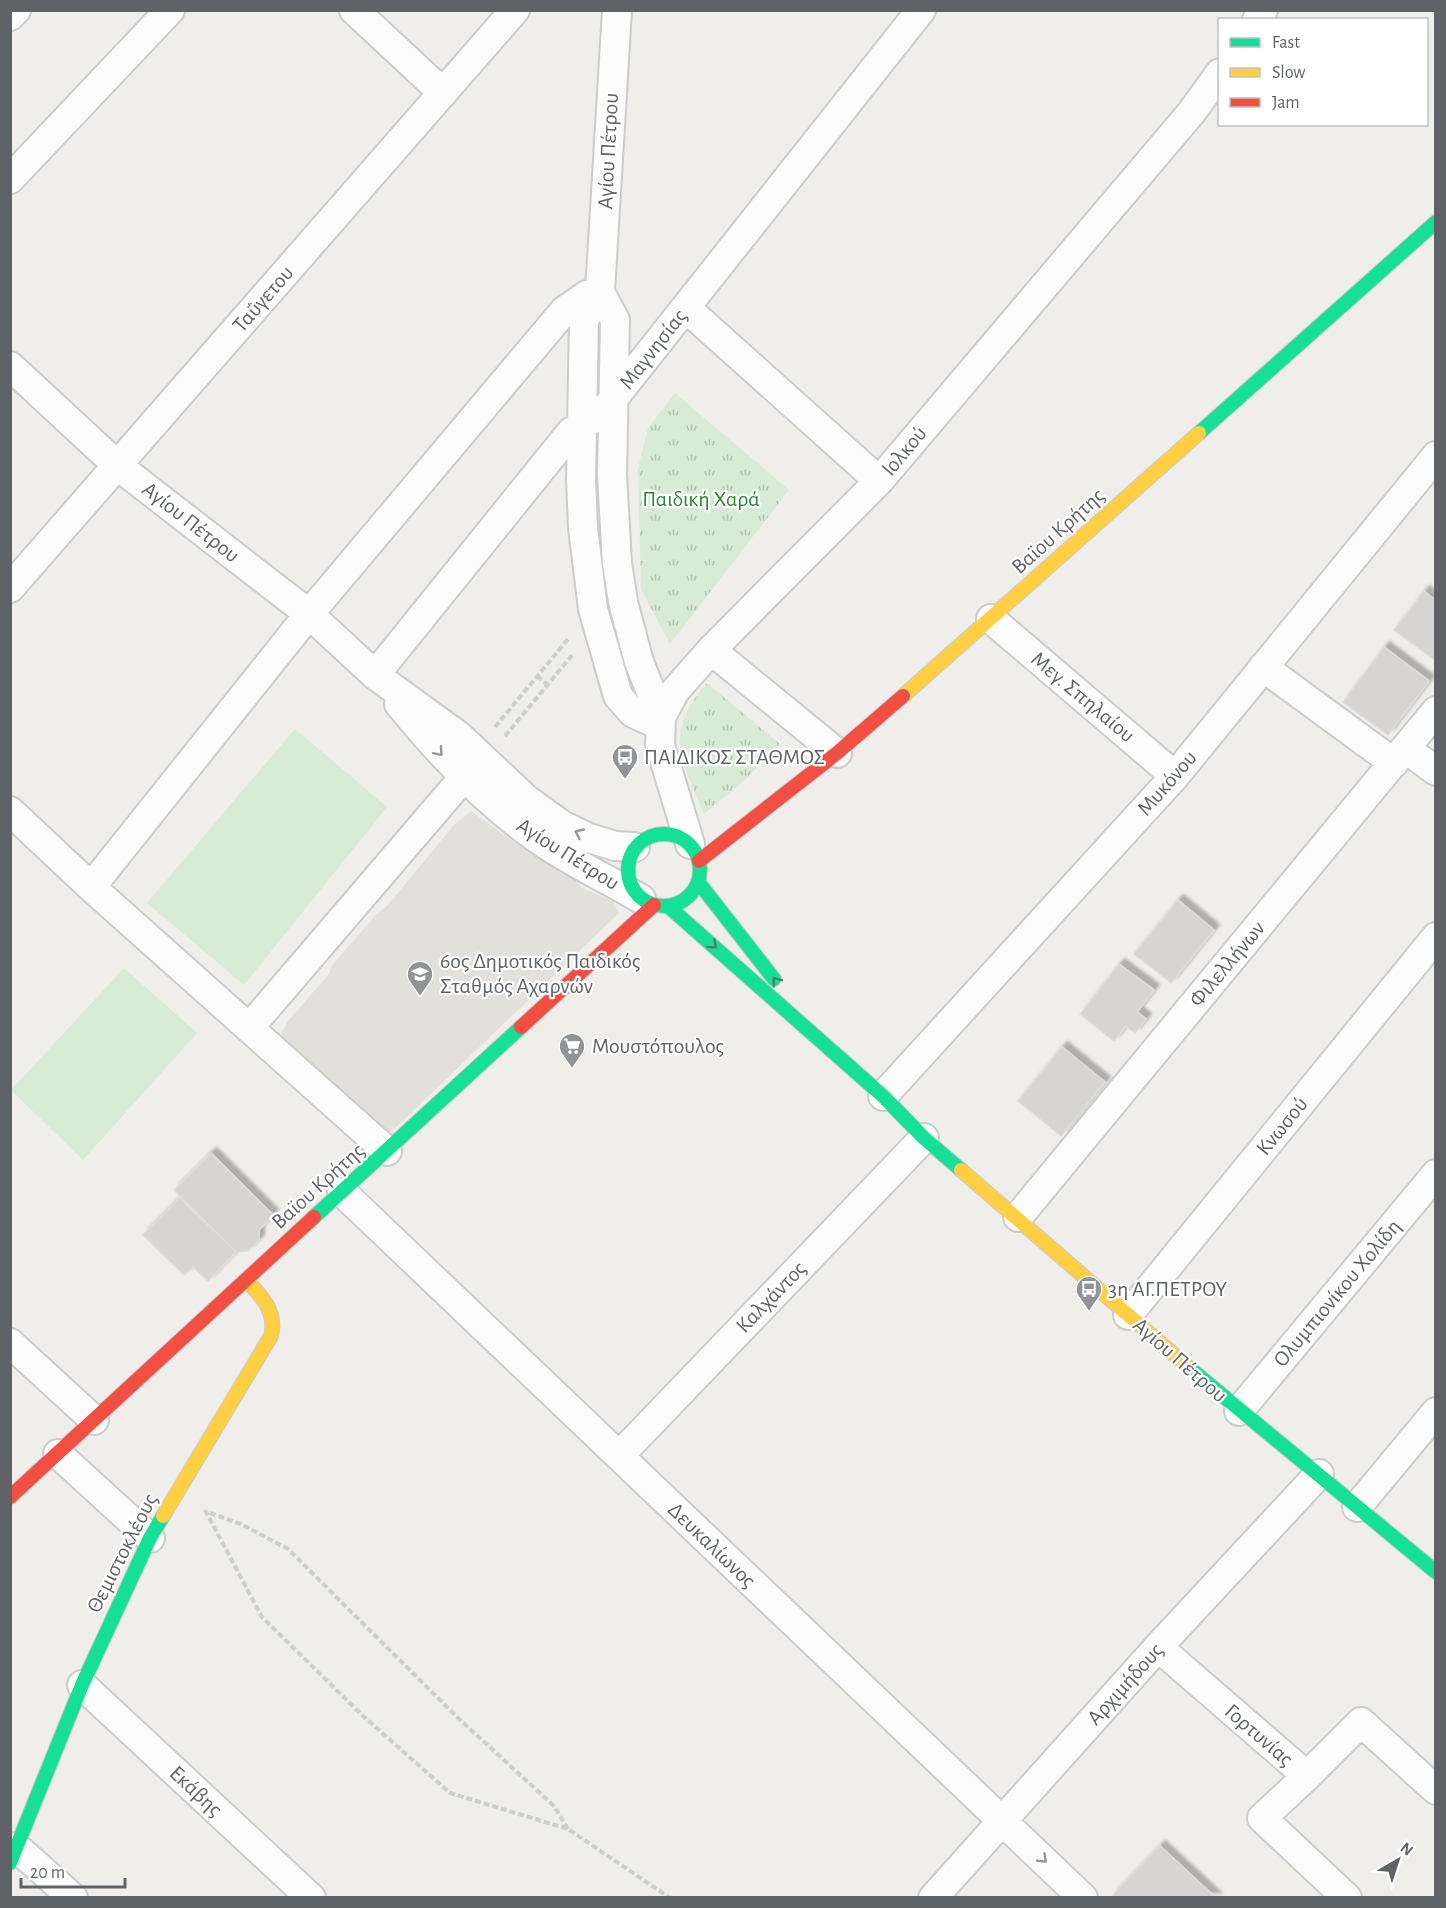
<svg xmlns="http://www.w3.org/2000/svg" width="1446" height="1908" font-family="'Alegreya Sans',sans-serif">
	<defs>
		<pattern id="grass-tufts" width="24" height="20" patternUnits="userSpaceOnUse" patternTransform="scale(1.5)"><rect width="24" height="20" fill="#d8ebd6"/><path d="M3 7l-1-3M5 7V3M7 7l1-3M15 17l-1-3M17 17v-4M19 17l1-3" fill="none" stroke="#b2c2b1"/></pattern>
		<filter id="shadow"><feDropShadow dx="5.5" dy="-5.5" stdDeviation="1.5" flood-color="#0004"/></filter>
	</defs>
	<rect width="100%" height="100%" fill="#efeeea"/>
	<!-- education -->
	<path fill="#e2e0da" d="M471,811L532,855L559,868L560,874L574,878L582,888L614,902L619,913L386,1137L275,1045L288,1021L329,974L332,965L376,915L388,905L453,826Z"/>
	<!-- grass -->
	<path fill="url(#grass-tufts)" d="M675,393L789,490L670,644L641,589L638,468L648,428Z
		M707,683L780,744L745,780L704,814C681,758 663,734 707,683Z"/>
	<!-- pitch -->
	<path fill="#d8ebd6" d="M295,729L387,807L244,985L147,903Z
		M124,968L197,1033L83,1160L11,1090Z"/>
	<!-- building -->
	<path fill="#d6d5d3" stroke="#deddd9" stroke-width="1.5" filter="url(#shadow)" d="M1424,591L1436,601V661L1394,630Z
		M1384,647L1429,681L1388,735L1343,702Z
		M1178,900L1214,930L1171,983L1134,954Z
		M1119,964L1154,990L1137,1012L1146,1019L1135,1033L1126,1026L1114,1041L1080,1014Z
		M1062,1047L1105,1082L1061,1136L1018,1101Z
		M211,1153L273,1215L259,1230V1240L248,1251L236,1252L174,1190Z
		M180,1198L236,1252L208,1281L193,1267L184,1275L143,1235Z
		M1160,1846L1216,1898H1116L1113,1895Z"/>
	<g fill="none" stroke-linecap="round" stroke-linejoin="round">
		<!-- street casing -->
		<g stroke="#cbcccc" stroke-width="32">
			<path id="street" d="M354,10L443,93
				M617,10L600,292L584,320L581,479L583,528L593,609L618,696L633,713L659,725
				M10,16L16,10
				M1257,20L1263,10
				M10,179L170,10
				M600,292L615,320L612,475L617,563L623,602L639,662L661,717
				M686,308L879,481
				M10,366L118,466L309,614L375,675L459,736L526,799L562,825L589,838L615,846L635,847
				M10,588L515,10
				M991,619L1175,776
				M711,650L837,753
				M1263,667L1394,763
				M375,675L571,432L602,413L921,10
				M399,704C442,757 489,806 545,844C575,864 609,880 641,899
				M1405,748L1436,771
				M10,811L91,887L387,1151
				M690,844L660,745L661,717L675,691L711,650L879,481L1191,113L1220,73
				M91,887L309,614L564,311L587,295L600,292
				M249,1028L464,777
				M883,1096L1175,776L1436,456
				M342,1192L1083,1898
				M1018,1217L1436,711
				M1128,1315L1436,937
				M10,1343L94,1420
				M1239,1411L1436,1174
				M58,1454L150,1538
				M619,1456L924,1138
				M1357,1507L1436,1412
				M1158,1647L1307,1776L1262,1818L1347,1898
				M82,1685L311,1898
				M1307,1776L1361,1722L1436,1790
				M16,1847L73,1898
				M933,1898L1158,1647L1319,1474"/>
		</g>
		<!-- fast casing -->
		<g stroke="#cacacb" stroke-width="16">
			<path id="fast" d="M1199,433L1436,222
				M628 870a36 36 0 1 1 72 0a36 36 0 1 1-72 0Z
				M699,883L774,979
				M669,907L883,1096L924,1138L961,1170
				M314,1217L521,1027
				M1187,1366L1436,1572
				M10,1863L82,1685L150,1538L163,1516"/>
		</g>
		<!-- slow casing -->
		<g stroke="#cacacb" stroke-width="16">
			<path id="slow" d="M903,696L1199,433
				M961,1170L1187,1366
				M163,1516L271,1336C277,1312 262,1296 246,1280"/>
		</g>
		<!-- jam casing -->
		<g stroke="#cacacb" stroke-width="16">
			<path id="jam" d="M699,861L837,753L903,696
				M521,1027L654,905
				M10,1497L314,1217"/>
		</g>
		<!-- path -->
		<path stroke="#cacfcc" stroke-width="4" stroke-dasharray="6 3" stroke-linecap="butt" d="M537,676L547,684
			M495,727L569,638
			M505,736L573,654
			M205,1510L262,1617L363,1716L450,1793L568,1829L670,1898
			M210,1513L241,1524L288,1549L457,1717L554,1806L568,1829"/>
		<!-- street -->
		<use href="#street" stroke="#fdfcfc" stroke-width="28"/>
		<!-- fast -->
		<use href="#fast" stroke="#16e098" stroke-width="14"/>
		<!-- slow -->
		<use href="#slow" stroke="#ffcf43" stroke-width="14"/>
		<!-- jam -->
		<use href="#jam" stroke="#f24e42" stroke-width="14"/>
	</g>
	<!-- one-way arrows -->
	<defs><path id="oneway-chevron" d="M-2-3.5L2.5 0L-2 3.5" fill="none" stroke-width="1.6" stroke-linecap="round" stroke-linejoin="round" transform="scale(1.5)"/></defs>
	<g stroke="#96999c">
		<use href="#oneway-chevron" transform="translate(439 752) rotate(49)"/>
		<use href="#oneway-chevron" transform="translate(579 833) rotate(-155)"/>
		<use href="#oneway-chevron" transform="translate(1043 1859) rotate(44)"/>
	</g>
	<g stroke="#507c72">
		<use href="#oneway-chevron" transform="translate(713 945) rotate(42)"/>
		<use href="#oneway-chevron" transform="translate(776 981) rotate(-128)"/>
	</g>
	<!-- icons -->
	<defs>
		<g id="bus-pin" transform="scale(1.35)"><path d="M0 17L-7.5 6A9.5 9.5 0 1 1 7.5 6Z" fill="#919496" stroke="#fff"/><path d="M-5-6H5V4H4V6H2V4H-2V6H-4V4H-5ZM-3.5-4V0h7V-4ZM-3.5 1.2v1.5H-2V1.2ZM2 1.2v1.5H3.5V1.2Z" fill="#fff"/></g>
		<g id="school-pin" transform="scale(1.35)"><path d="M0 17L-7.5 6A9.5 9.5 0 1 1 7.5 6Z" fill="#919496" stroke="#fff"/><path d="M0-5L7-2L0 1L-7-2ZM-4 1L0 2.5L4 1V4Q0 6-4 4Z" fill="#fff"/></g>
		<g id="supermarket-pin" transform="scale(1.35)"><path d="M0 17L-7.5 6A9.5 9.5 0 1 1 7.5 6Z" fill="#919496" stroke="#fff"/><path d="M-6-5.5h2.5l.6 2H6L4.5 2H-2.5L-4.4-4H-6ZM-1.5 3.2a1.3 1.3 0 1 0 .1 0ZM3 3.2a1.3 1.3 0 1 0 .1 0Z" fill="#fff"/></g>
	</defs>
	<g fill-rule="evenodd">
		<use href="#bus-pin" x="625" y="757"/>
		<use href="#school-pin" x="420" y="974"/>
		<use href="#supermarket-pin" x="572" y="1046"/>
		<use href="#bus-pin" x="1089" y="1289"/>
	</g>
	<g text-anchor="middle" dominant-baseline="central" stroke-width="4.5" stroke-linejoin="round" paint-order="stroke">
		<!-- street labels -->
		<g font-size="22" fill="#5f6368" stroke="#fff">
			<text transform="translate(608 151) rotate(-87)">Αγίου Πέτρου</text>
			<text transform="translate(263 299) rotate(-49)">Ταΰγετου</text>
			<text transform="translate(653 349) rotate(-52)">Μαγνησίας</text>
			<text transform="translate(904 451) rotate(-50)">Ιολκού</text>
			<text transform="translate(191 522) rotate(38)">Αγίου Πέτρου</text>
			<text transform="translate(1058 531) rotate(-42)">Βαϊου Κρήτης</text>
			<text transform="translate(1083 697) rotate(40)">Μεγ. Σπηλαίου</text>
			<text transform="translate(1167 783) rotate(-49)">Μυκόνου</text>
			<text transform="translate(568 854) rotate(32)">Αγίου Πέτρου</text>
			<text transform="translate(1227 964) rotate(-50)">Φιλελλήνων</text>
			<text transform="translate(1282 1126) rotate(-51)">Κνωσού</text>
			<text transform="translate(318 1186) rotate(-42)">Βαϊου Κρήτης</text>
			<text transform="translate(1337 1293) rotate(-50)">Ολυμπιονίκου Χολίδη</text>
			<text transform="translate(771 1297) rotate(-46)">Καλχάντος</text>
			<text transform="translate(1180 1360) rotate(41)">Αγίου Πέτρου</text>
			<text transform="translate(712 1545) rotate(44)">Δευκαλίωνος</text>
			<text transform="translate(122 1553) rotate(-63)">Θεμιστοκλέους</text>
			<text transform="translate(1125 1684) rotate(-48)">Αρχιμήδους</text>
			<text transform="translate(1259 1735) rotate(41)">Γορτυνίας</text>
			<text transform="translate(196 1791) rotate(43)">Εκάβης</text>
		</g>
		<!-- park labels -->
		<g font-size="22" fill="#348238" stroke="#fff">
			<text x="701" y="499">Παιδική Χαρά</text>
		</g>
		<!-- poi labels -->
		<g font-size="22" fill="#5f6368" stroke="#fff" text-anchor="start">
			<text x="644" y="757">ΠΑΙΔΙΚΟΣ ΣΤΑΘΜΟΣ</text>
			<text x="440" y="961">6ος Δημοτικός Παιδικός<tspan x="440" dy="25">Σταθμός Αχαρνών</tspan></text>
			<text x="592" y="1046">Μουστόπουλος</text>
			<text x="1108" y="1289">3η ΑΓ.ΠΕΤΡΟΥ</text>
		</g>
	</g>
	<!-- border -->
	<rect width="1446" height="1908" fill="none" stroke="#5f6368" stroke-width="24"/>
	<!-- legend -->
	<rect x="1218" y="18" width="210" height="108" fill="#ffffff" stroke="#bfc1c3" stroke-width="1.5"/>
	<rect x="1230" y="38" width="30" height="9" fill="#16e098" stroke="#bfc1c3" stroke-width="1.5"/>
	<text x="1272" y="48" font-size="18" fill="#5f6368">Fast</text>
	<rect x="1230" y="68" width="30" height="9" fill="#ffcf43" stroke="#bfc1c3" stroke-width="1.5"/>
	<text x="1272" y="78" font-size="18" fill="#5f6368">Slow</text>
	<rect x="1230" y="98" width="30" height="9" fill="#f24e42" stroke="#bfc1c3" stroke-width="1.5"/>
	<text x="1272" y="108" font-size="18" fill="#5f6368">Jam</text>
	<!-- north arrow -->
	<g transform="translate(1398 1860) rotate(39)" stroke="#ffffff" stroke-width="4.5" paint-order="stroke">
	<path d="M0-4.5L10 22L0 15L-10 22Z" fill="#5f6368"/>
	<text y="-9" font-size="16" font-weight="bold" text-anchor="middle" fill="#5f6368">N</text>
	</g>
	<!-- scale -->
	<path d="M21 1878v9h104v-9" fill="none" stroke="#5f6368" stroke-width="3"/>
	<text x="30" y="1878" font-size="18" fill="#5f6368" stroke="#ffffff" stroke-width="4.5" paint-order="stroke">20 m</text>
</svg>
